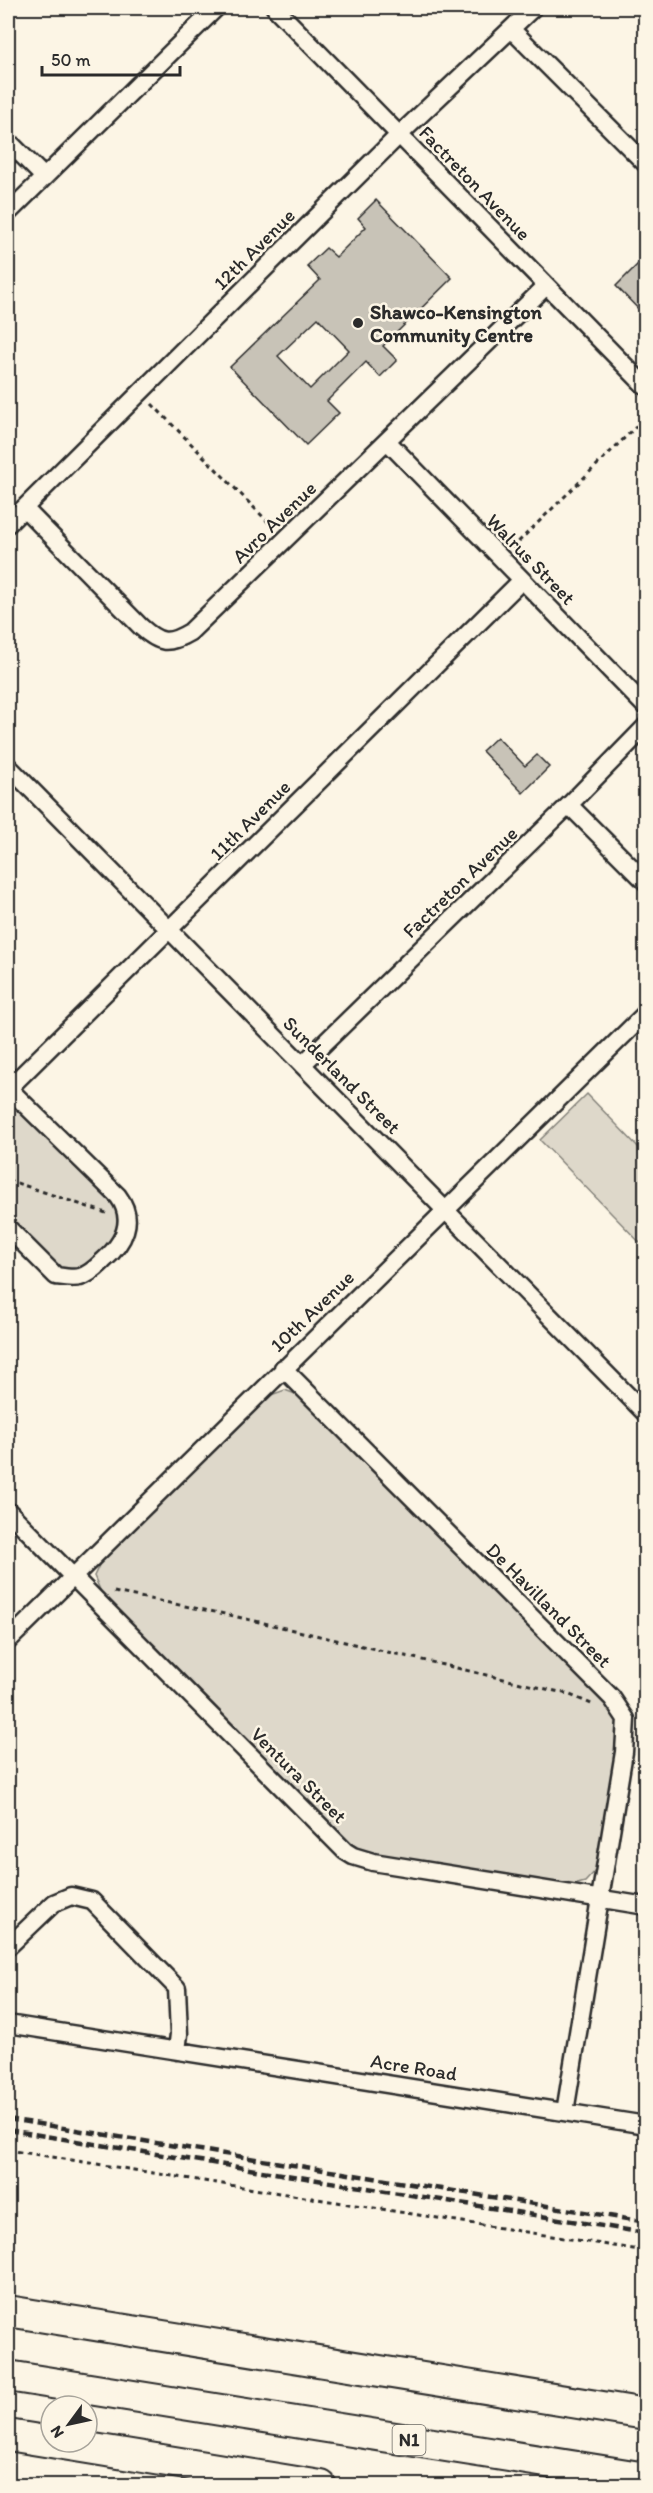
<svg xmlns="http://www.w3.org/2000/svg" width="653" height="2493" font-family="Itim,sans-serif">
	<rect width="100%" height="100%" fill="#fcf5e5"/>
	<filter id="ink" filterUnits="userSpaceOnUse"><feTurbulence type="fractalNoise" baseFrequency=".0167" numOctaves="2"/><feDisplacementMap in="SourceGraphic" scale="12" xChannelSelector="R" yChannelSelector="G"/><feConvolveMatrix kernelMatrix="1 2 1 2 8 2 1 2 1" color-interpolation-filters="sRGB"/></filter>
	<g filter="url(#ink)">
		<!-- green -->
		<path fill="#ded8ca" stroke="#84827a" stroke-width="1.5" d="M8,1088L118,1196L128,1220L94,1269L56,1276L8,1228Z
			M587,1094L645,1154V1248L540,1140Z
			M285,1390L303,1397L613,1713L619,1723V1737L597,1869L585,1882L570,1886L368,1853L355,1848L101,1592L94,1576L101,1561L268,1396Z"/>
		<!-- building -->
		<path fill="#c8c3b7" stroke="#2b2b2b" stroke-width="1.5" fill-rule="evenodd" d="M376,200L452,278L383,346L397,360L380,377L366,362L327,401L339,413L306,445L230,367L320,280L307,266L326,248L336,257L366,227L358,218ZM318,318L349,350L310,389L278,356Z
			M645,257V316L616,286Z
			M497,737L525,766L537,755L549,767L523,793L482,751Z"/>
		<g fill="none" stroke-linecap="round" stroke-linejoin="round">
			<!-- minor casing -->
			<g stroke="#2b2b2b" stroke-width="21">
				<path id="minor" d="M275,8L646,387
					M511,29L646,164
					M8,141L44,177
					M8,213L216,8
					M387,441L646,707
					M24,508L141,627C160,644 168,645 190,632L546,286
					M8,524L399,135L533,8
					M8,766L646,1414
					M569,805L646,882
					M302,1065L569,805L646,726
					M8,1088L118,1196C136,1220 124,1243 103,1261C97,1267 88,1275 80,1277C73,1279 63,1277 56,1276L8,1228
					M8,1089L522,580
					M283,1368L612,1698L626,1719L624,1752L565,2112
					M8,1511L345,1851L353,1856L373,1862L646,1906
					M8,1641L646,1013
					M8,1947L54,1903L71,1896L92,1901L177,1988L179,2034L177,2051
					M8,2024L646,2125"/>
			</g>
			<!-- motorway casing -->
			<g stroke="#2b2b2b" stroke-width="34">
				<path id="motorway" d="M8,2311L646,2414
					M8,2376L646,2478
					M8,2435L321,2486"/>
			</g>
			<!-- path -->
			<path stroke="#2b2b2b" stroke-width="3" stroke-dasharray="4.5 4.5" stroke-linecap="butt" d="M152,404L274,528
				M512,548L646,417
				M8,1180L109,1214
				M114,1592L225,1614L568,1694L594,1705
				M8,2150L646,2251"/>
			<!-- minor -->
			<use href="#minor" stroke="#fcf5e5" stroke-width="16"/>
			<!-- motorway -->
			<use href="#motorway" stroke="#fcf5e5" stroke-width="30"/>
			<!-- rail -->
			<path stroke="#2b2b2b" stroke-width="4.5" stroke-dasharray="9 4.5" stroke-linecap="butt" d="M8,2119L646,2222
				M8,2130L646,2233"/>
		</g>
	</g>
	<!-- markers -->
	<circle fill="#2b2b2b" stroke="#fcf5e5" stroke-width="2" cx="358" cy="323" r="6"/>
	<g text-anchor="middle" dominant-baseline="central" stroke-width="5" stroke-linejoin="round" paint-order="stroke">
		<!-- shield labels -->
		<rect fill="#fcf5e5" stroke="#6a6863" stroke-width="1.5" x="392.5" y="2425" width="33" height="30" rx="4.5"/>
		<g font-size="18" font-weight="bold" fill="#2b2b2b">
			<text x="409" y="2440">N1</text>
		</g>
		<!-- street labels -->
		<g font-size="20" fill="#2b2b2b" stroke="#fcf5e5">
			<text transform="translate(475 183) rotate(46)">Factreton Avenue</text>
			<text transform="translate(254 249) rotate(-45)">12th Avenue</text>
			<text transform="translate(274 522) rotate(-44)">Avro Avenue</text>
			<text transform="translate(531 559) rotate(46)">Walrus Street</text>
			<text transform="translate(250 820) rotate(-45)">11th Avenue</text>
			<text transform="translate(460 882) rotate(-44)">Factreton Avenue</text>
			<text transform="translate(342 1075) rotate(45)">Sunderland Street</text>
			<text transform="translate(312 1311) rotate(-44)">10th Avenue</text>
			<text transform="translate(549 1605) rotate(45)">De Havilland Street</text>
			<text transform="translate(299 1775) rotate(45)">Ventura Street</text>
			<text transform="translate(414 2067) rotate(9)">Acre Road</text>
		</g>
		<!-- poi labels -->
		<g font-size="20" font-weight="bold" fill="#2b2b2b" stroke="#fcf5e5" text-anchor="start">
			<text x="370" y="312">Shawco-Kensington<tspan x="370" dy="23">Community Centre</tspan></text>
		</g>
	</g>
	<!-- margin -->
	<rect width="653" height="2493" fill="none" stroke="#fcf5e5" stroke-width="30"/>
	<rect x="15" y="15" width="623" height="2463" fill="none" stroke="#2b2b2b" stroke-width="2" filter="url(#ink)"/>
	<!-- north arrow -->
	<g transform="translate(69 2424) rotate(237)"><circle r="28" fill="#fcf5e5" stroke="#a8a49b" stroke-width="1.5"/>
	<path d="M0-4.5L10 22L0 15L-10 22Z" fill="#2b2b2b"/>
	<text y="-9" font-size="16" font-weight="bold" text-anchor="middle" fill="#2b2b2b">N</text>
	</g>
	<!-- scale -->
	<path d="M42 66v9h138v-9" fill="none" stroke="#2b2b2b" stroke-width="3"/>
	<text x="51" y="66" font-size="18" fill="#2b2b2b" stroke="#fcf5e5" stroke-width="4.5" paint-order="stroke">50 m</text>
</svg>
